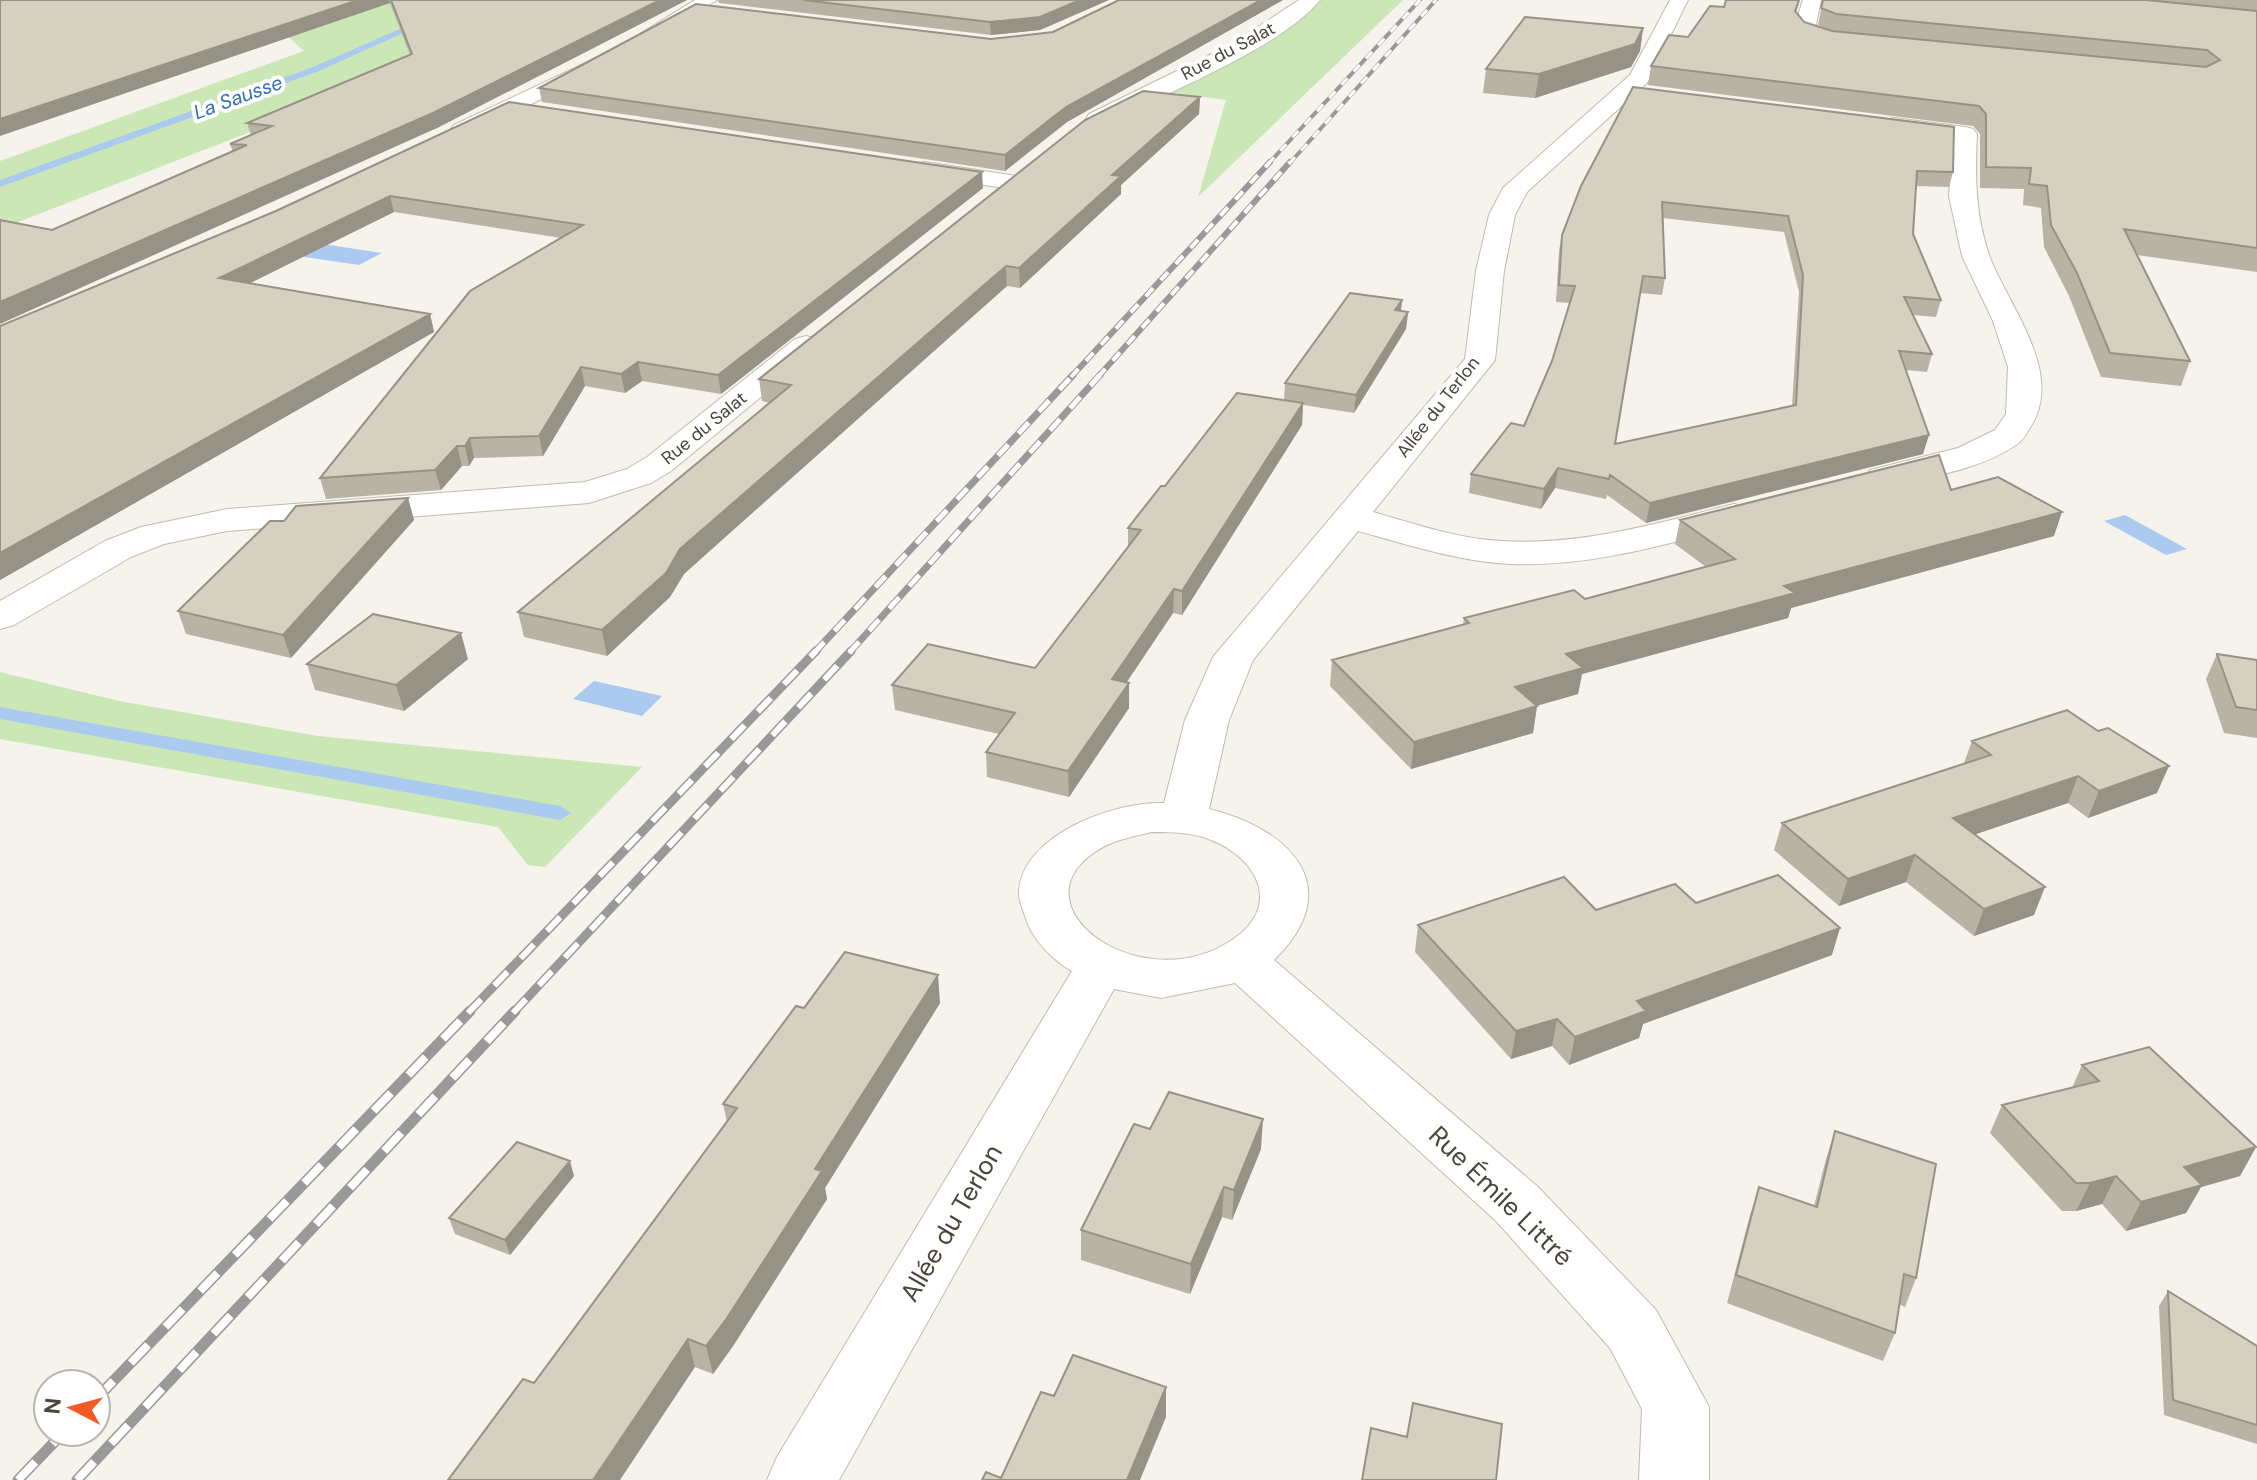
<svg xmlns="http://www.w3.org/2000/svg" width="2257" height="1480" font-family="'DM Sans',sans-serif">
	<rect width="100%" height="100%" fill="#f5f3eb"/>
	<!-- green -->
	<path fill="#cbe7b5" d="M557,0L266,126L0,229V161L304,51L284,33L276,1Z
		M1308,0H1403L1198,197L1226,100L1154,90Z
		M0,672L119,701L318,736L642,767L545,867L528,865L498,827L0,739Z"/>
	<!-- water -->
	<path fill="#aacbef" d="M323,244L382,253L359,265L298,256Z
		M2125,515L2187,549L2166,555L2104,521Z
		M594,681L662,696L642,716L573,699Z"/>
	<g fill="none" stroke-linecap="round" stroke-linejoin="round">
		<!-- stream -->
		<path fill="#aacbef" fill-rule="evenodd" d="M466,0H477L319,71L0,187V180L313,67Z
			M0,707L560,806L571,813L560,820L0,719Z"/>
		<!-- street casing -->
		<g stroke="#c0bcad" stroke-width="2">
			<path id="street" d="M695,0H717L657,38H643L640,34Z
				M1299,0H1320C1283,47 1161,95 1105,124H1089L1086,119L1089,114L1230,45Z
				M1670,0H1688L1647,83L1527,192L1515,215L1504,271L1495,360L1373,512C1408,522 1444,534 1480,539C1567,550 1651,525 1734,504L1747,507L1752,515L1747,523C1671,543 1592,567 1513,564C1460,562 1409,545 1358,531L1253,660L1229,720L1209,809C1291,829 1348,888 1274,960L1538,1187L1656,1310L1709,1407V1480H1639L1642,1409L1610,1348L1496,1221L1235,983L1161,998L1114,989L839,1480H767L777,1457L1072,971C1052,960 1031,938 1025,916C1023,909 1018,899 1019,892C1022,834 1116,801 1164,803L1185,720L1213,657L1465,359L1476,271L1489,215L1503,188L1630,75ZM1151,832C1171,832 1193,832 1211,840C1259,859 1282,907 1232,940C1138,1003 1003,900 1105,846C1118,839 1137,836 1151,832Z
				M1803,0H1821L1815,29L1860,39L1863,43L1860,47L1853,49L1801,37L1794,27Z
				M594,59L604,65L601,69L470,135H454L450,130L454,125Z
				M1894,118L1965,127L1973,129L1977,134C1975,177 1975,213 1989,255C2007,304 2065,372 2031,426C2027,433 2023,441 2016,445C1978,471 1926,477 1882,487L1870,484L1865,477L1870,470L1958,448L1995,430L2006,414L2008,367L1993,321L1962,256L1949,196L1953,139L1886,130L1883,125L1886,120Z
				M924,162L1010,175L1019,177L1022,182L1019,187L1010,189L915,174L912,169L915,164Z
				M806,336L817,339L821,345L817,351L671,471L651,483L589,503L227,531L164,544L131,557L14,625L0,629V601L105,541L141,527L227,509L585,482L627,469L647,457L795,339Z"/>
		</g>
		<!-- street -->
		<use href="#street" fill="#fff" fill-rule="evenodd"/>
		<!-- rail-far4 casing -->
		<g stroke="#999" stroke-width="4">
			<path id="rail-far4" d="M1268,164L1420,0
				M1289,164L1436,0"/>
		</g>
		<!-- rail-far3 casing -->
		<g stroke="#999" stroke-width="6">
			<path id="rail-far3" d="M1071,377L1270,162
				M1098,377L1290,162"/>
		</g>
		<!-- rail-far2 casing -->
		<g stroke="#999" stroke-width="7">
			<path id="rail-far2" d="M814,653L1073,375
				M849,653L1100,375"/>
		</g>
		<!-- rail-far1 casing -->
		<g stroke="#999" stroke-width="9">
			<path id="rail-far1" d="M468,1013L816,651
				M513,1013L851,651"/>
		</g>
		<!-- rail casing -->
		<g stroke="#999" stroke-width="11">
			<path id="rail" d="M96,1399L470,1011
				M18,1480L64,1432
				M77,1480L515,1011"/>
		</g>
		<!-- rail-far4 -->
		<use href="#rail-far4" stroke="#fff" stroke-width="3" stroke-dasharray="9" stroke-linecap="butt"/>
		<!-- rail-far3 -->
		<use href="#rail-far3" stroke="#fff" stroke-width="4" stroke-dasharray="11" stroke-linecap="butt"/>
		<!-- rail-far2 -->
		<use href="#rail-far2" stroke="#fff" stroke-width="5" stroke-dasharray="15" stroke-linecap="butt"/>
		<!-- rail-far1 -->
		<use href="#rail-far1" stroke="#fff" stroke-width="6" stroke-dasharray="19" stroke-linecap="butt"/>
		<!-- rail -->
		<use href="#rail" stroke="#fff" stroke-width="8" stroke-dasharray="25" stroke-linecap="butt"/>
	</g>
	<!-- wall -->
	<path fill="#b8b3a5" fill-rule="evenodd" d="M0,0H687L437,128L52,230L233,152L230,144L251,135L247,123L410,55L390,3Z
		M718,0H1109L1040,30L991,35L719,3Z
		M1119,0H1283L1067,122L1005,171L542,102L539,88L1053,32Z
		M1800,0L1796,13L1804,22L1831,31L1818,25L1823,0H2257V272L2137,255L2190,361L2181,386L2101,377L2069,296L2044,247L2041,208L2023,205L2024,189L1980,188V134L1973,126L1648,85L1651,66L1724,7Z
		M1643,28L1640,51L1631,67L1535,98L1483,93L1486,69Z
		M1633,87L1953,172L1949,187L1916,186L1913,234L1941,300L1936,317L1913,315L1932,354L1927,372L1906,370L1923,454L1646,523L1607,495L1606,499L1555,488L1541,509L1469,493L1471,474L1524,426L1552,361L1570,303L1556,302L1559,251L1562,235ZM1663,218L1784,232L1799,292L1792,406L1615,444L1640,293L1662,295L1665,278Z
		M1200,97L1199,114L1121,185V194L1020,288L1007,286L713,547L684,574L670,597L607,656L524,637L518,612L770,403L762,401L759,379Z
		M509,102L983,188L721,394L642,381L625,393L585,386L543,456L474,458L469,466H462L441,490L326,499L320,478L561,238L394,212L249,283L430,314L434,332L0,580V326L276,211Z
		M1402,300L1401,311L1408,312L1406,329L1354,413L1303,405L1302,425L1182,615L1173,613L1126,683L1129,708L1069,797L987,777L986,752L999,734L895,710L892,685L1035,668L1128,546V528L1165,486L1284,400L1285,383Z
		M1951,490L2054,536L1791,608L1788,618L1582,674L1578,694L1537,706L1533,733L1411,769L1330,686L1332,660L1463,625L1464,618L1585,599L1706,567L1675,544L1680,520Z
		M408,498L414,520L291,658L186,634L178,611L284,521Z
		M2217,654L2257,660V738L2224,733L2206,679Z
		M468,659L404,711L315,690L307,664Z
		M1972,741L2157,793L2088,818L2068,803L1975,834L2034,915L1974,936L1906,882L1839,906L1774,850L1782,823L1964,763Z
		M1696,903L1832,955L1643,1024L1639,1038L1569,1065L1552,1046L1511,1059L1415,952L1418,925L1596,910Z
		M940,1003L825,1188L827,1199L733,1346L713,1374L695,1367L534,1383L727,1122L723,1104L804,1008Z
		M2082,1065L2256,1147L2240,1176L2201,1187L2186,1213L2126,1231L2102,1204L2076,1211H2062L1990,1133L2002,1105L2072,1088Z
		M1150,1129L1261,1149L1232,1220L1222,1217L1190,1294L1081,1260V1230Z
		M1835,1131L1916,1278L1905,1307L1899,1304L1895,1333L1883,1361L1727,1303L1750,1215L1759,1187L1814,1206L1826,1159Z
		M574,1176L510,1255L455,1234L449,1218Z
		M2168,1291L2257,1346V1444L2164,1415L2159,1306Z"/>
	<!-- shaded-wall -->
	<path fill="#969286" d="M358,0H389L390,3L0,136V119Z
		M660,0H687L437,128L0,324V302Z
		M1080,0H1109L1040,30L991,35L990,22Z
		M1261,0H1283L1067,122L1005,171V155L1066,107Z
		M1643,28L1640,51L1631,67L1535,98L1539,74Z
		M1200,97L1199,114L1121,185V194L1020,288L1019,268L1112,175Z
		M982,172L983,188L721,394L718,375Z
		M390,196L394,212L224,296L219,278Z
		M1006,266L1007,286L684,574L670,597L607,656L602,630L680,549Z
		M1402,300L1400,317L1395,310Z
		M1408,312L1406,329L1354,413L1356,395Z
		M430,314L434,332L0,580V553Z
		M638,362L642,381L625,393L621,374Z
		M581,367L585,386L543,456L539,436Z
		M1303,403L1302,425L1182,615V591Z
		M1929,435L1923,454L1646,523L1650,503Z
		M470,438L474,458L469,466L465,446Z
		M457,446L462,466L441,490L435,470Z
		M1558,468L1555,488L1541,509L1544,489Z
		M408,498L414,520L291,658L283,635Z
		M2062,512L2054,536L1791,608L1788,618L1582,674L1578,694L1511,713L1515,687L1566,654L1784,586Z
		M1174,589L1173,613L1112,704V679Z
		M461,633L468,659L404,711L396,685Z
		M1129,683V708L1069,797L1068,771Z
		M1537,706L1533,733L1411,769L1414,742Z
		M2169,766L2157,793L2088,818L2099,791Z
		M2078,776L2068,803L1944,845L1953,818Z
		M1915,855L1906,882L1839,906L1848,879Z
		M2045,887L2034,915L1974,936L1984,909Z
		M1840,928L1832,955L1643,1024L1639,1038L1569,1065L1575,1037L1637,1001Z
		M938,975L940,1003L825,1188L827,1199L733,1346L713,1374L706,1346L815,1169Z
		M1557,1019L1552,1046L1511,1059L1516,1031Z
		M1263,1119L1261,1149L1232,1220L1234,1190Z
		M2256,1147L2240,1176L2201,1187L2186,1213L2126,1231L2141,1202L2184,1167Z
		M570,1161L574,1176L510,1255L505,1240Z
		M2116,1176L2102,1204L2076,1211L2090,1183Z
		M1224,1187L1222,1217L1190,1294L1191,1264Z
		M688,1339L695,1367L620,1480H593Z
		M1166,1387V1417L1140,1480H1127Z"/>
	<!-- building -->
	<path fill="#d6d0c0" stroke="#969286" stroke-width="2" fill-rule="evenodd" d="M0,0H358L0,119Z
		M391,0H660L433,113L0,302V220L52,230L247,145L230,144L272,126L247,123L412,54Z
		M803,0H1080L1040,17L990,22Z
		M1119,0H1261L1066,107L1005,155L539,88L696,4L991,39L1053,32Z
		M1726,0H1799L1795,11L1804,22L1832,31L2206,67L2220,60L2207,50L1836,14L1821,8L1823,0H2146L2257,11V248L2124,229L2190,361L2110,353L2077,273L2051,225L2047,186L2029,184L2031,168L1986,167V114L1979,106L1651,66L1669,35L1688,37L1710,6L1724,7Z
		M1525,17L1643,28L1635,44L1539,74L1486,69Z
		M1633,87L1954,127L1953,172L1917,171L1913,234L1941,300L1904,297L1932,354L1899,351L1929,435L1650,503L1610,475L1609,479L1558,468L1544,489L1471,474L1511,423L1524,426L1552,361L1575,286L1559,285L1562,235L1581,186ZM1662,202L1788,216L1803,275L1796,405L1615,444L1643,276L1665,278Z
		M1143,91L1200,97L1112,175L1121,176L1019,268L1006,266L710,523L680,549L666,573L602,630L518,612L791,385L759,379L1085,120Z
		M509,102L982,172L718,375L638,362L621,374L581,367L539,436L470,438L465,446H457L435,470L320,478L470,291L583,225L390,196L219,278L430,314L0,553V326L276,211Z
		M1350,293L1402,300L1395,310L1408,312L1356,395L1285,383Z
		M1237,393L1303,403L1182,591L1174,589L1112,679L1129,683L1068,771L986,752L1015,713L892,685L928,644L1035,668L1141,530L1128,528L1161,486H1165Z
		M1939,455L1951,490L1998,477L2062,512L1784,586L1795,593L1566,654L1583,668L1515,687L1537,706L1414,742L1332,660L1469,623L1464,618L1574,590L1585,599L1735,559L1680,520Z
		M408,498L283,635L178,611L270,521H284L296,506Z
		M373,614L461,633L396,685L307,664Z
		M2217,654L2257,660V710L2236,707Z
		M2067,710L2098,731L2108,728L2169,766L2099,791L2078,776L1953,818L2045,887L1984,909L1915,855L1848,879L1782,823L1991,755L1972,741Z
		M1778,875L1840,928L1637,1001L1646,1011L1575,1037L1557,1019L1516,1031L1418,925L1564,877L1596,910L1675,884L1696,903Z
		M845,952L938,975L815,1169L822,1171L727,1318L706,1346L688,1339L593,1480H448L523,1379L534,1383L737,1108L723,1104L796,1006L804,1008Z
		M2149,1047L2256,1147L2184,1167L2202,1185L2141,1202L2116,1176L2090,1183H2076L2002,1105L2099,1081L2082,1065Z
		M1169,1092L1263,1119L1234,1190L1224,1187L1191,1264L1081,1230L1134,1124L1150,1129Z
		M1835,1131L1936,1164L1916,1278L1904,1274L1895,1333L1736,1275L1759,1187L1817,1207Z
		M517,1142L570,1161L505,1240L449,1218Z
		M2168,1291L2257,1346V1425L2173,1400Z
		M1073,1355L1166,1387L1127,1480H982L986,1472L1001,1478L1041,1392L1054,1396Z
		M1413,1403L1502,1424L1496,1480H1362L1371,1428L1407,1437Z"/>
	<g text-anchor="middle" dominant-baseline="central" stroke-width="8" stroke-linejoin="round" paint-order="stroke">
		<!-- far-street labels -->
		<g font-size="18" fill="#494539" stroke="#fff">
			<text transform="translate(1228 51) rotate(-28)">Rue du Salat</text>
			<text transform="translate(1438 407) rotate(-52)">Allée du Terlon</text>
			<text transform="translate(704 428) rotate(-39)">Rue du Salat</text>
		</g>
		<!-- far-water labels -->
		<g font-size="20" font-style="italic" fill="#346fb3" stroke="#fff">
			<text transform="translate(238 97) rotate(-20)">La Sausse</text>
		</g>
		<!-- near-street labels -->
		<g font-size="26" fill="#494539" stroke="#fff">
			<text transform="translate(1501 1196) rotate(44)">Rue Émile Littré</text>
			<text transform="translate(951 1223) rotate(-60)">Allée du Terlon</text>
		</g>
	</g>
	<!-- north arrow -->
	<g transform="translate(72 1408) rotate(276)"><circle r="38" fill="#ffffff" stroke="#b6b5b0" stroke-width="2"/>
	<path d="M0-6L14 30L0 20L-14 30Z" fill="#f35a24"/>
	<text y="-12" font-size="22" font-weight="bold" text-anchor="middle" fill="#494539">N</text>
	</g>
</svg>
